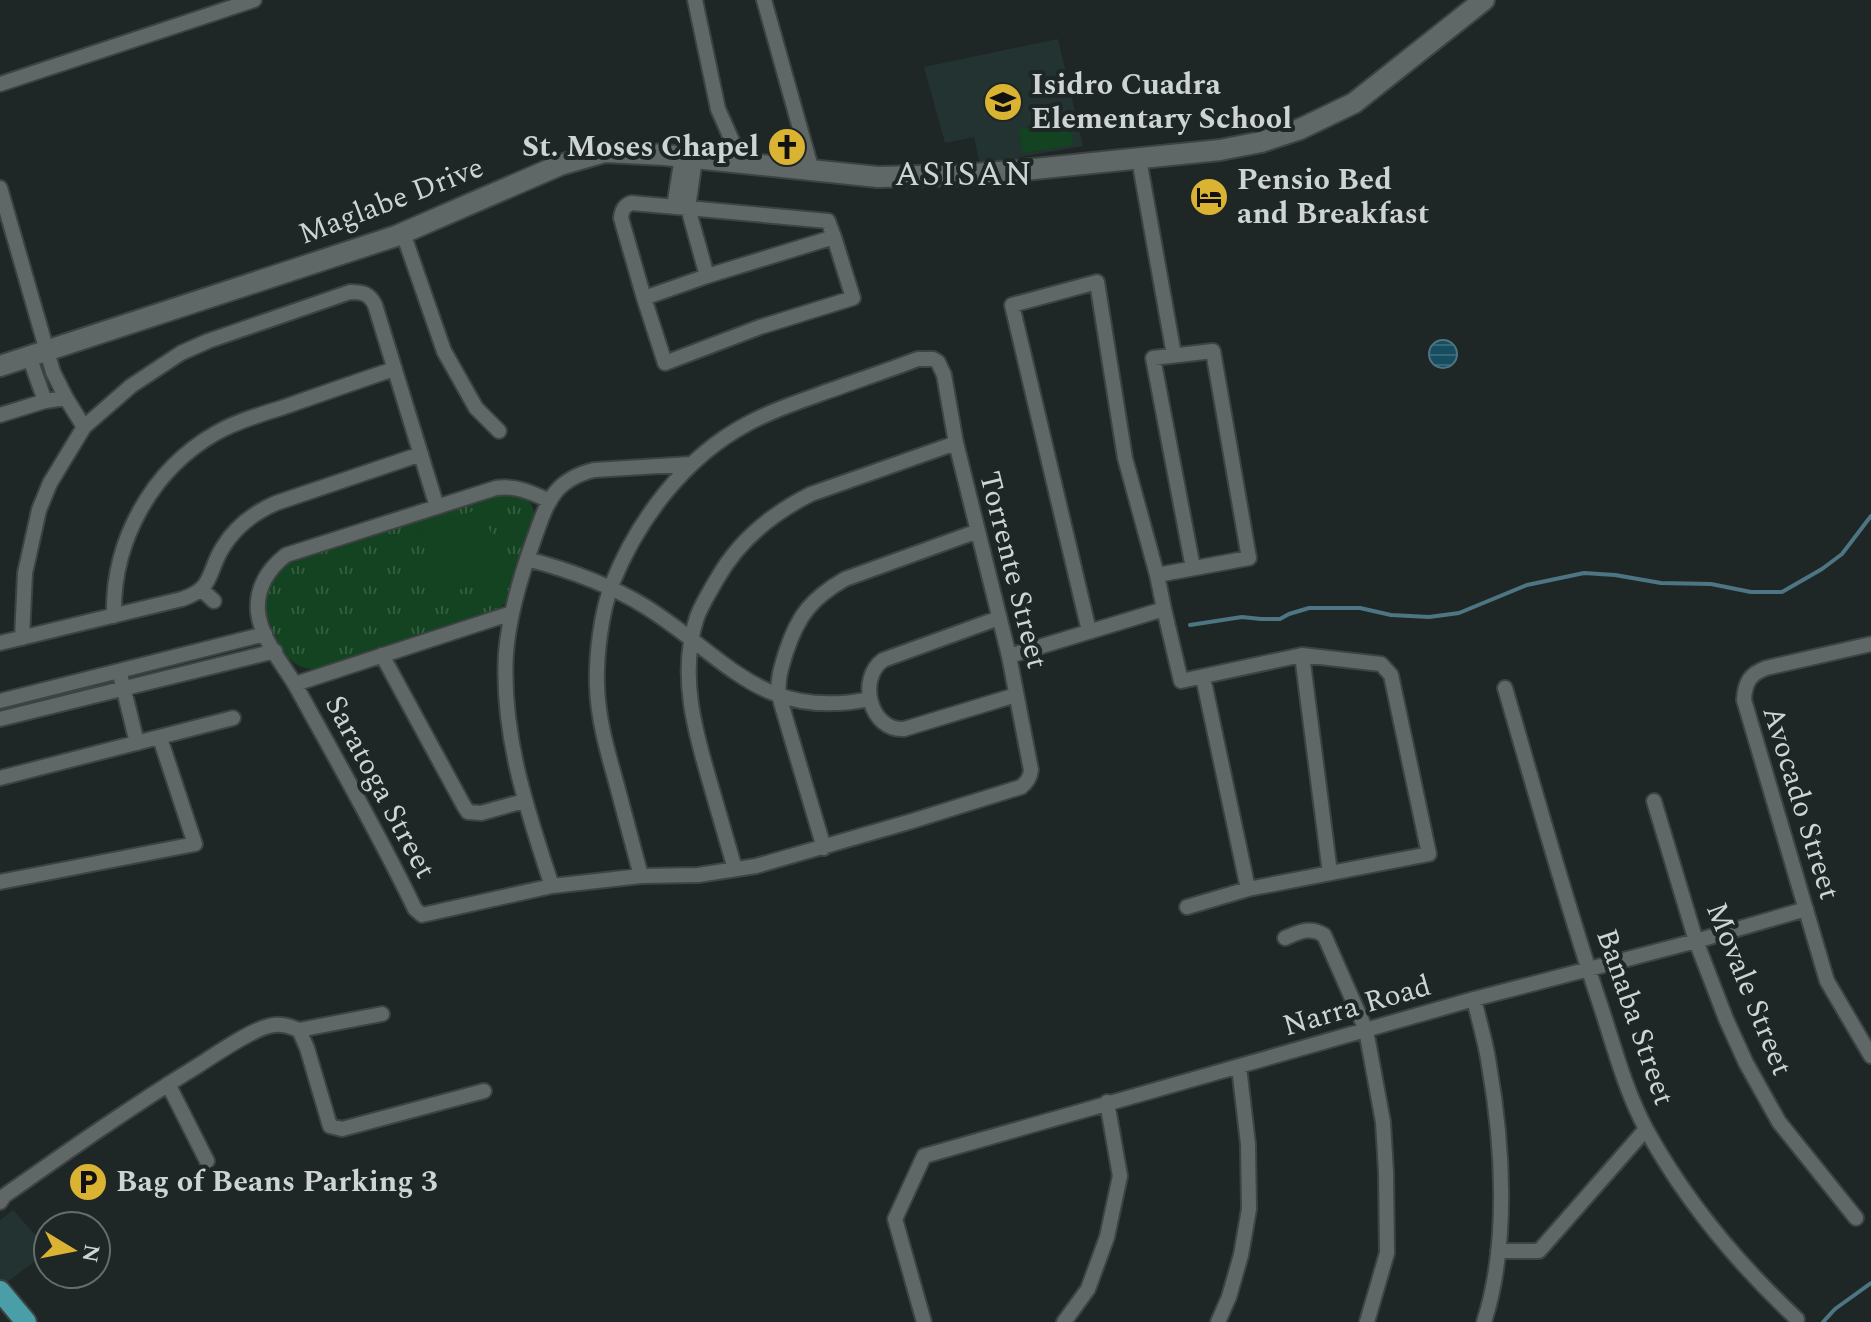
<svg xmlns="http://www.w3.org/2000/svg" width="1871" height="1322" font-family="Spectral,serif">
	<defs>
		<pattern id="grass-tufts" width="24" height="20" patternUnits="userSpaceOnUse" patternTransform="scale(2)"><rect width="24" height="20" fill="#134320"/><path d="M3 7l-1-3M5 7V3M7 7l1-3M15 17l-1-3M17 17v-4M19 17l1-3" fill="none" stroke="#345d40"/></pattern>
		<pattern id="water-rules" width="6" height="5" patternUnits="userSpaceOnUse" patternTransform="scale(2)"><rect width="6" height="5" fill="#164d61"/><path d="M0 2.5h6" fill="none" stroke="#376677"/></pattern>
	</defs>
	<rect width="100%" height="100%" fill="#1f2726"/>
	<!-- built -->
	<path fill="#233331" d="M1058,39L1083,146L980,164L974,137L945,143L924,67Z
		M13,1210L38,1238L43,1255L2,1286L0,1284V1220Z"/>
	<!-- grass -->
	<path fill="url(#grass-tufts)" d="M510,494C518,495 528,498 532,506C535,511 534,519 532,525C529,537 523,548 518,560C514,574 514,591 505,603C501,608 495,610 489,613L316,670C292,667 284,656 274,635C272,629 268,623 267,617C261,592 276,569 297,558L500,495Z"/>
	<!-- pitch -->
	<path fill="#134320" d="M1069,121L1073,145L1023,153L1019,129Z
		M482,508L505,574L441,596L418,530Z"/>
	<!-- water -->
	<path fill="url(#water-rules)" stroke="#4d7583" stroke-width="2" d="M1429 354a14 14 0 1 1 28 0a14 14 0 1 1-28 0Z"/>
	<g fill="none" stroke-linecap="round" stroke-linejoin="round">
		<!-- stream -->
		<path stroke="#4d7583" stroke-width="4" d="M1190,625L1242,617L1261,619H1280L1289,614L1309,608H1360L1391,615L1429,617L1459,613L1527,585L1584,573L1615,575L1661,583L1711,584L1751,592H1782L1822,569L1842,554L1871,516
			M1823,1322L1835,1309L1871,1283"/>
		<!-- street casing -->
		<g stroke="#3c4342" stroke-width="18">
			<path id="street" d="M695,0L718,109L742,163
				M764,0L812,171
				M0,84L254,0
				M695,159L688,208L707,276L834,237L853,298L760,327L665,363L644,298L621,218C622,210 624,206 631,203L688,208L828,221L834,237
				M1139,159L1174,355
				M0,188L53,372L66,398
				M674,207L682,157
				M403,233L444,351L476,408L499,431
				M644,298L707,276
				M29,356L45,401
				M0,415L45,401L66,398L84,427
				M550,501C532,493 516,485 496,488L286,555C267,570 256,588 258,612C261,640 284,665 297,688C337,761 379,834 415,909L422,915L552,886L641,876L698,875L756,866L912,821L1021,787C1027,782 1030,778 1031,770L1009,656L956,443L944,375L938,362L933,359H918C886,371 853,382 820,394C795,403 770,411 747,424C685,457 638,519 612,584C601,613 596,656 597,686C598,719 607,750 616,782C624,813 633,845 641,876
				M527,559C569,570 609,584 646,607C727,658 762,721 870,699
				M202,590L214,601
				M1164,609L1181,681L1302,655L1381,664L1391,675L1429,854L1248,889L1187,907
				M114,616C112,542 151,470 216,433C237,421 262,414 284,407C321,394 358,381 394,369
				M999,618L883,660C857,679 870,731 904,729L1016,695
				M1089,631L1012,305L1097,282L1125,458L1157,575L1249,558L1213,351L1153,358L1193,568
				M22,638L25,573L39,510L50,483L84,427L131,386L181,353L208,341L350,292C362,292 369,293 375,305L437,507
				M0,643L182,599C215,588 207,572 223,547C236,526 253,513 276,503L421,454
				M1871,644L1766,668C1750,674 1745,682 1744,700L1827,981L1871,1056
				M382,655L464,806L468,812L481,813L524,801
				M1302,655L1330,873
				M1009,656L1164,609L1157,575
				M1203,677L1248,889
				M121,678L137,743
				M295,684L512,613
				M1505,688C1536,794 1565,900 1600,1004C1614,1046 1625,1090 1646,1129C1686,1202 1737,1263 1797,1319
				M0,701L265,634
				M0,719L275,651
				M0,778L233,718
				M1654,801L1696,941L1726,1019L1746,1063L1779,1122L1856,1218
				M824,848L779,696C777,680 781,668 786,652C798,615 812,598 845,579L978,531
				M735,869C727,842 719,814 711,786C695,732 678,674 697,617C702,604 710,591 717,579C739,540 771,514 811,494L956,443
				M0,882L195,844L160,738
				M552,886C527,810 501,734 506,653C509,614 521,575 534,539C547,503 553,480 594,470L691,464
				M1285,938C1299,932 1310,926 1324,935L1366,1030L1383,1122L1386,1172L1387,1253L1367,1322
				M1474,999C1479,1021 1486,1043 1489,1065C1503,1144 1509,1245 1484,1322
				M299,1030L382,1014
				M168,1084L207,1161
				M0,1202L4,1196C68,1151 132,1106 199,1065C216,1054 251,1030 269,1026C280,1023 289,1026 299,1030L307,1048L330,1126L342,1129L484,1091
				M1498,1251H1539L1646,1129
				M924,1322L895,1219L924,1156L1474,999L1696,941L1806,909
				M1064,1322L1088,1289L1107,1237L1120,1176L1107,1102
				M1218,1322L1229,1297L1241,1255L1249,1209L1248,1144L1239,1067"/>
		</g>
		<!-- secondary casing -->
		<g stroke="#3c4342" stroke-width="24">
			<path id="secondary" d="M0,366L396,236L560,165L605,152L665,155L878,177L962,175L1034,169L1220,150L1261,142L1300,129L1354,103L1484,0"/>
		</g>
		<!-- primary casing -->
		<g stroke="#3c4342" stroke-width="24">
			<path id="primary" d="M0,1291L26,1322"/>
		</g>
		<!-- street -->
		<use href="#street" stroke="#5f6867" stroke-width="14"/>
		<!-- secondary -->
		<use href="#secondary" stroke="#5f6867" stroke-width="20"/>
		<!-- primary -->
		<use href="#primary" stroke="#499ea8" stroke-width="20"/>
	</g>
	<!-- icons -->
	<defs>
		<g id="school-disc" transform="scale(2)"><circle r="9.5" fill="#dab333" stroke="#1f2726"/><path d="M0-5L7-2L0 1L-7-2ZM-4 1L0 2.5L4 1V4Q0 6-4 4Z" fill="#111"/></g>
		<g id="church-disc" transform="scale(2)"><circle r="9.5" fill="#dab333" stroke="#1f2726"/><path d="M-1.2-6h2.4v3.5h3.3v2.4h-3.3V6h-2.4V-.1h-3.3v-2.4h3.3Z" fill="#111"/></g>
		<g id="hotel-disc" transform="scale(2)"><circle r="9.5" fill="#dab333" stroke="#1f2726"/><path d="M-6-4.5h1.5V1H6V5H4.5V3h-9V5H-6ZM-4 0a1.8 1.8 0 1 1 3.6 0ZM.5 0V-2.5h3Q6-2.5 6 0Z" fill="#111"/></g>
		<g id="parking-disc" transform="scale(2)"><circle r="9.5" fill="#dab333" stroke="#1f2726"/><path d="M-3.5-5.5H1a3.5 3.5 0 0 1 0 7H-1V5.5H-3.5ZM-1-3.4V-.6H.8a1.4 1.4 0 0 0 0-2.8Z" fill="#111"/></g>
	</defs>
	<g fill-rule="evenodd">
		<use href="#school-disc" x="1003" y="102"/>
		<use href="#church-disc" x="787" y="147"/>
		<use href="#hotel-disc" x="1209" y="197"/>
		<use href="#parking-disc" x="88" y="1182"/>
	</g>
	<g text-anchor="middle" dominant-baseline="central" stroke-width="8" stroke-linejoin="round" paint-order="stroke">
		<!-- poi labels -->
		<g font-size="30" font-weight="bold" fill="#ced3d3" stroke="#1f2726" text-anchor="start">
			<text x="1031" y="85">Isidro Cuadra<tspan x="1031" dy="34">Elementary School</tspan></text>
			<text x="759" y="147" text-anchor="end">St. Moses Chapel</text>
			<text x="1237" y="180">Pensio Bed<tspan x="1237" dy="34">and Breakfast</tspan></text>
			<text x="116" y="1182">Bag of Beans Parking 3</text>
		</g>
		<!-- street labels -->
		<g font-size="30" fill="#ced3d3" stroke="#1f2726">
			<text transform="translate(391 201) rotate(-21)">Maglabe Drive</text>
			<text transform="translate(1013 570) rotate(76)">Torrente Street</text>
			<text transform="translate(380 787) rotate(62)">Saratoga Street</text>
			<text transform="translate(1801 803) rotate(73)">Avocado Street</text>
			<text transform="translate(1749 989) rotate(68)">Movale Street</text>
			<text transform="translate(1357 1006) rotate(-16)">Narra Road</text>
			<text transform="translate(1635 1017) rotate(71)">Banaba Street</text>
		</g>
		<!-- quarter labels -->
		<g font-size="34" letter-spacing="2" fill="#ced3d3" stroke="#1f2726">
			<text x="964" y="175">ASISAN</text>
		</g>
	</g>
	<!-- north arrow -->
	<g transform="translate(72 1250) rotate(100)"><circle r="38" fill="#1f2726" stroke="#656c6b" stroke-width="2"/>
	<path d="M0-6L14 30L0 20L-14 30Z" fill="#dab333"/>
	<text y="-12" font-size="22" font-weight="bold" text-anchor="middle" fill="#ced3d3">N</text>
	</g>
</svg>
